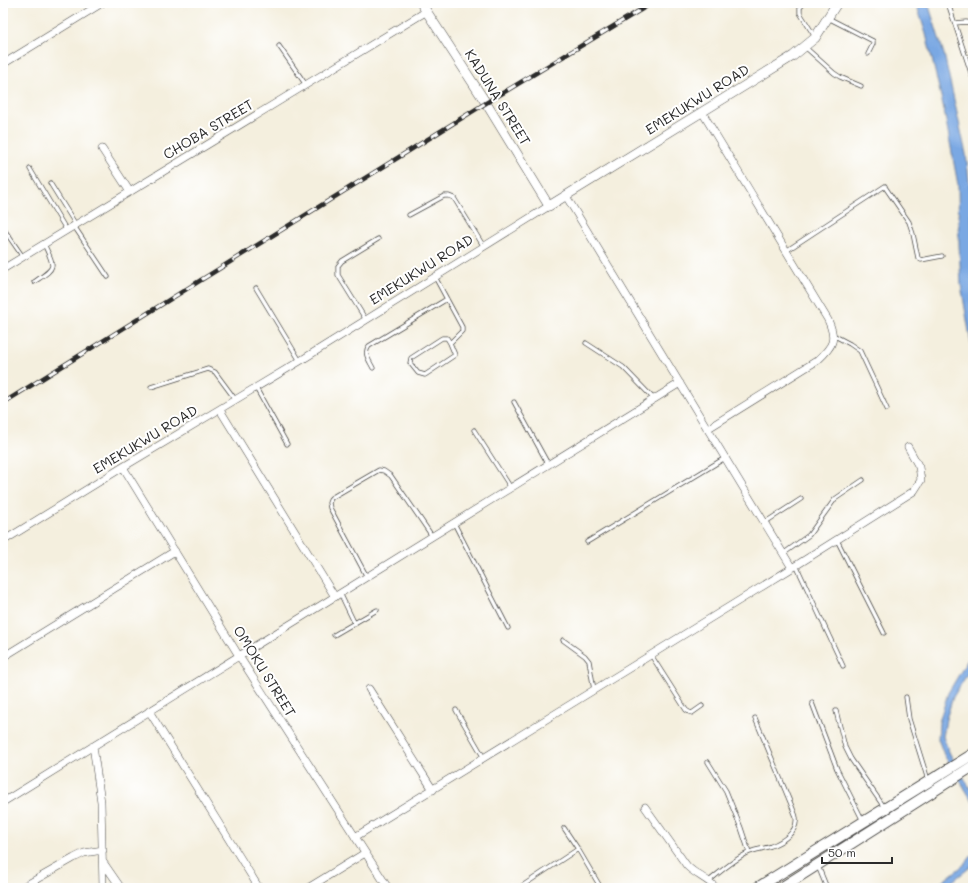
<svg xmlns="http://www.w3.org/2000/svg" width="976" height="891" font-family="Mali,sans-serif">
	<rect width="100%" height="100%" fill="#fff"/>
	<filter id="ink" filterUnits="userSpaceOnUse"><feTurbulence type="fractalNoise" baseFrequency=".025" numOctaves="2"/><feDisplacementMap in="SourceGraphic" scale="8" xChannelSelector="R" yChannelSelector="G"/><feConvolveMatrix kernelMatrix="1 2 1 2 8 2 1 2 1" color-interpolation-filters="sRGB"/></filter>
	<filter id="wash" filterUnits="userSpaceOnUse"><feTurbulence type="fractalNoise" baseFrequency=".012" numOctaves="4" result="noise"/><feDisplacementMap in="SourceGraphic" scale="16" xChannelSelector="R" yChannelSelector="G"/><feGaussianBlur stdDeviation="0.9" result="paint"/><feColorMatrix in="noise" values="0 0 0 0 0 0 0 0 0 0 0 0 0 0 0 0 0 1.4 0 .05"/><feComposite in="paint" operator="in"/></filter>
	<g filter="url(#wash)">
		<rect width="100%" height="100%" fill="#f4efde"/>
		<!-- water -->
		<path fill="#7aa8e3" stroke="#526a87" d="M916,3H928L944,54L966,154L971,197L973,254V355L961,285L959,245L958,185L943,105L926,34Z
			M973,651V665L953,697L946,719L943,737L950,754L973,793V802L944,755L938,739L939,722L948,693Z
			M973,854V865L944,888H934L965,864Z"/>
	</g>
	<g filter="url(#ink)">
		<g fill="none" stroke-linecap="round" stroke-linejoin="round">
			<!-- service casing -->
			<g stroke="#494846" stroke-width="5">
				<path id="service" d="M804,3L800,8V13L815,37
					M948,3L973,79
					M828,18L873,41V44L868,54
					M955,23L966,22L973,23
					M279,46L306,85
					M805,47L834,73L840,77L861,86
					M30,169L67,231
					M50,183L76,225
					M885,187L909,222L913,234L918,258L921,260L942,256
					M409,215L444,196H449L454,198L484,247
					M74,226L108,277
					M3,228L23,257
					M786,251L885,186
					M435,277L462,327V331L450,343L455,355L425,375L418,373L410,363L411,358L442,338H447L450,343
					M34,282C56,267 56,269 44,244
					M256,288L300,361
					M366,320L338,275V266L342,261L378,239
					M833,335L850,344L860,351L887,409
					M586,343L623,367L654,399
					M373,368C369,360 363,353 369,346L447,299
					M151,387L208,369L215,372L235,399
					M256,388L287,444
					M514,402L548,464
					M474,430L511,488
					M454,523L508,628
					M764,523L801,499
					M837,540L884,633
					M587,542L725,458
					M783,554L809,535L835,499L863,480
					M796,565L843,666
					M367,577L330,508L329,503L331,498L379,470L384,471L391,476L432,536
					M340,593L355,624
					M334,635L377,610
					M563,640L585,656L589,661L594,690
					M651,655L686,710L689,712L692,713L702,706
					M906,697L909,719L928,780
					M812,703L837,769L863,821
					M456,710L484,758
					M836,711L845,747L851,759L884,807
					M708,762L726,791L741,828L749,852
					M564,828L578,849L601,888
					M818,866L827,888
					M709,881C721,871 736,858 750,852C756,849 764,849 771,846C782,842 798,832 796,818C796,815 794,812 793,809L755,718
					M519,888L578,849"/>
			</g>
			<!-- minor casing -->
			<g stroke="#494846" stroke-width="8">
				<path id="minor" d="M3,64L102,3
					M702,112L828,320C837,340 833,346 818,360L707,429
					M102,149L130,192
					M566,196L792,568
					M3,269L427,11
					M220,410L335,597
					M123,467L239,656L388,888
					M3,541L123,467L300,361L549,206
					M3,657L175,551
					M369,689L433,790
					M149,711L259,888
					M93,746L101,802L103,888
					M3,802L680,383
					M645,807L687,866C696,875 708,879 716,888
					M355,837L792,568L914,491L921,480L919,467L908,447
					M103,862L121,888
					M21,888L74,858L84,853L103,850
					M308,888L365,853"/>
			</g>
			<!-- tertiary casing -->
			<g stroke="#494846" stroke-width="10">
				<path id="tertiary" d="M421,3L486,103L549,206L793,56L815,38L837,3"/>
			</g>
			<!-- secondary casing -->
			<g stroke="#494846" stroke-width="12">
				<path id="secondary" d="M757,888L973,754
					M781,888L973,766"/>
			</g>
			<!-- service -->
			<use href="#service" stroke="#fff" stroke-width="3.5"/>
			<!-- minor -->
			<use href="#minor" stroke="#fff" stroke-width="7"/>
			<!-- tertiary -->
			<use href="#tertiary" stroke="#fff" stroke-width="9"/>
			<!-- secondary -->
			<use href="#secondary" stroke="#fff" stroke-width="10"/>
			<!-- rail casing -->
			<g stroke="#2b2b2b" stroke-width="4.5">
				<path id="rail" d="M3,403L486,103L652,3"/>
			</g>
			<!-- rail -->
			<use href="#rail" stroke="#fff" stroke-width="3" stroke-dasharray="9" stroke-linecap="butt"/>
		</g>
	</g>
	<g text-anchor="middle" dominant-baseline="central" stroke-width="4" stroke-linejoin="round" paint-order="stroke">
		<!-- street labels -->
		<g font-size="14" fill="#2b2b2b" stroke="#fff">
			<text transform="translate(498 97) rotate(58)">KADUNA STREET</text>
			<text transform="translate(697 99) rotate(-32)">EMEKUKWU ROAD</text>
			<text transform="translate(208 129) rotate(-31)">CHOBA STREET</text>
			<text transform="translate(421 269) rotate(-32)">EMEKUKWU ROAD</text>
			<text transform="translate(145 439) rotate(-31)">EMEKUKWU ROAD</text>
			<text transform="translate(265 671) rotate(58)">OMOKU STREET</text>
		</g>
	</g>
	<!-- margin -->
	<rect width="976" height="891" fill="none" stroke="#fff" stroke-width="16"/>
	<!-- scale -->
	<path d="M822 857v6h70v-6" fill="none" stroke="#2b2b2b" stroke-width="2"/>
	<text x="828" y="857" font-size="12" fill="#2b2b2b" stroke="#ffffff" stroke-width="3" paint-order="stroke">50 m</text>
</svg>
